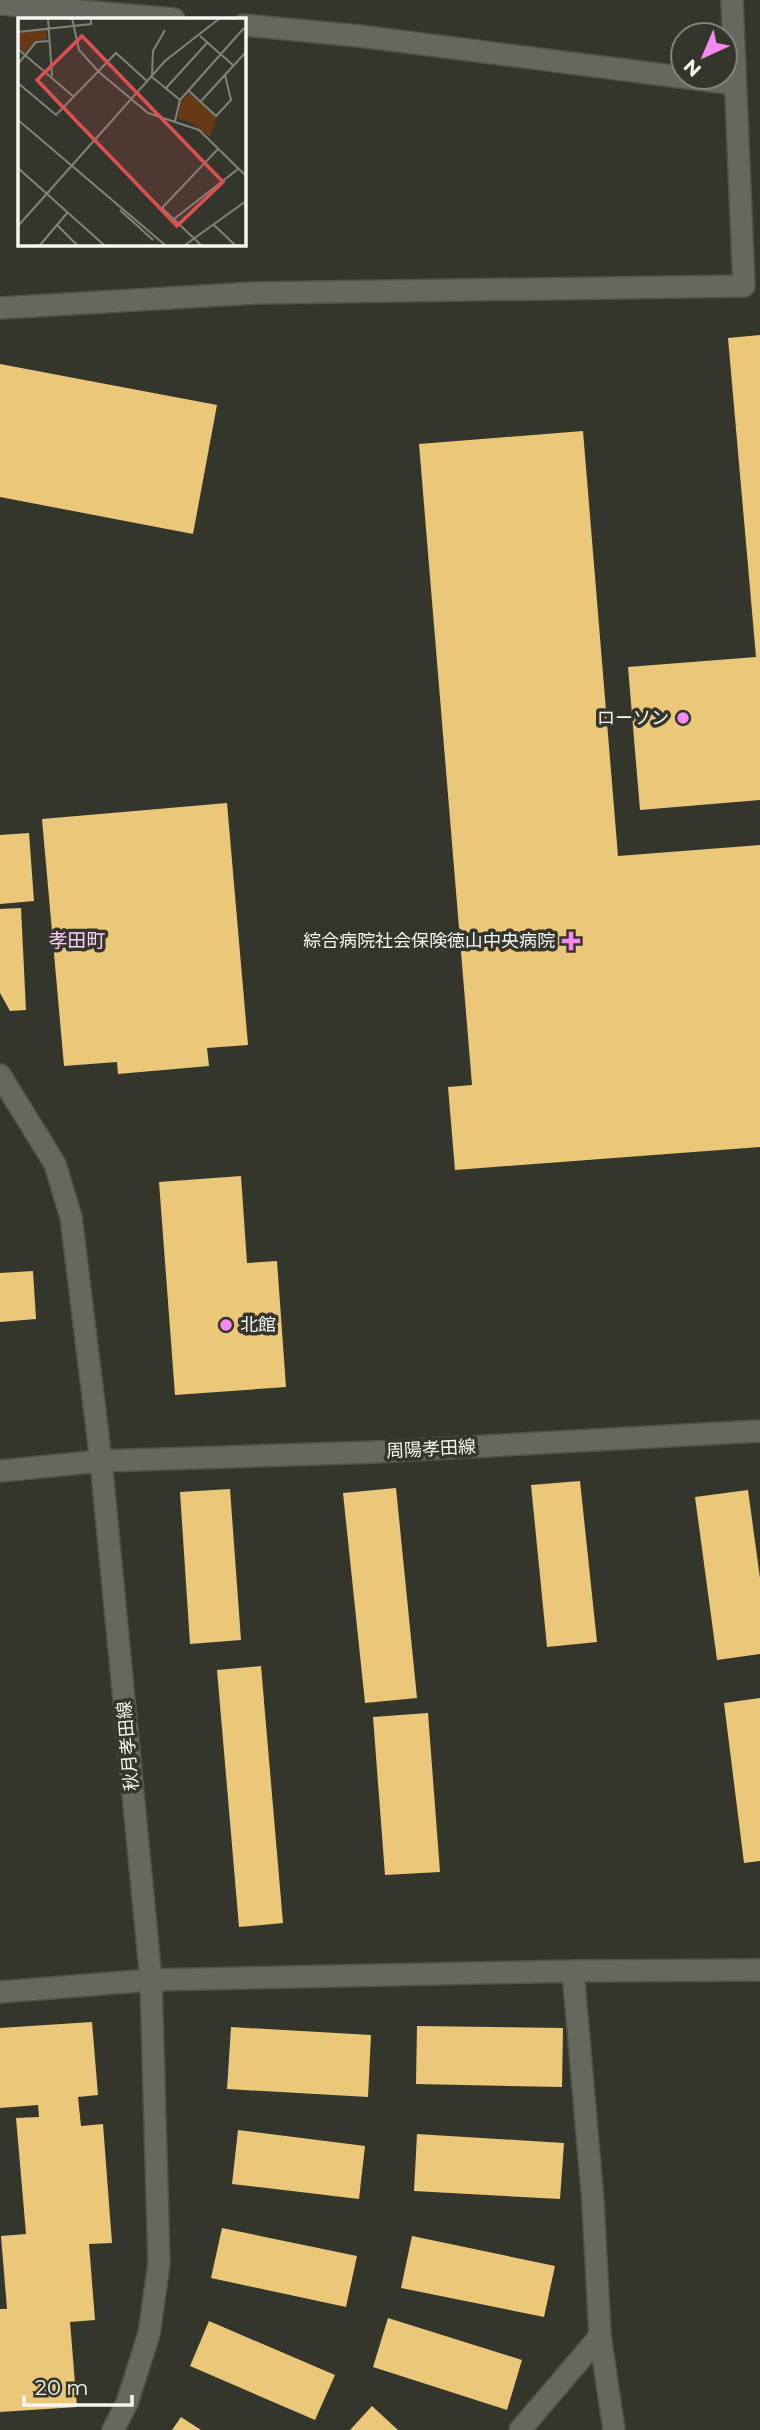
<svg xmlns="http://www.w3.org/2000/svg" width="760" height="2430" font-family="Montserrat,'Noto Sans JP',sans-serif">
	<rect width="100%" height="100%" fill="#34362c"/>
	<!-- building -->
	<path fill="#eac779" d="M760,335V800L640,810L628,667L756,657L728,338Z
		M0,364L217,405L193,534L0,497Z
		M583,431L618,856L760,845V1147L455,1170L448,1087L472,1085L419,444Z
		M227,803L248,1045L207,1048L209,1066L118,1074L117,1062L64,1066L42,819Z
		M29,833L34,901L0,904V835Z
		M21,908L26,1010L10,1011L0,993V909Z
		M241,1176L247,1263L277,1261L286,1387L175,1395L159,1182Z
		M33,1271L36,1319L0,1322V1273Z
		M580,1481L597,1642L547,1647L531,1485Z
		M396,1488L417,1698L365,1703L343,1493Z
		M230,1489L241,1640L190,1644L180,1492Z
		M748,1490L760,1578V1654L717,1660L695,1497Z
		M261,1666L283,1923L239,1927L217,1670Z
		M760,1698V1861L744,1863L724,1703Z
		M428,1713L440,1872L385,1875L373,1717Z
		M92,2022L98,2095L78,2097L81,2126L103,2124L112,2243L89,2244L95,2320L70,2322L77,2407L0,2412V2309H7L1,2236L26,2234L16,2118L39,2117L38,2105L0,2108V2028Z
		M417,2026L563,2028L562,2087L416,2084Z
		M231,2027L371,2035L368,2097L227,2089Z
		M238,2130L365,2146L359,2199L232,2184Z
		M417,2134L564,2143L560,2199L414,2191Z
		M222,2228L357,2256L346,2307L211,2278Z
		M412,2236L555,2266L544,2317L401,2288Z
		M388,2318L522,2360L507,2410L373,2367Z
		M209,2321L335,2375L315,2420L190,2366Z
		M372,2406L398,2430H350Z
		M181,2417L201,2430H172Z"/>
	<g fill="none" stroke-linecap="round" stroke-linejoin="round">
		<!-- street casing -->
		<g stroke="#505249" stroke-width="24">
			<path id="street" d="M0,4L174,19
				M243,25L359,36L735,84
				M0,308L255,293L744,286L732,0
				M573,1971L593,2202L600,2336L614,2430
				M0,1992L151,1980L573,1971L760,1970
				M520,2430L600,2336"/>
		</g>
		<!-- secondary casing -->
		<g stroke="#505249" stroke-width="24">
			<path id="secondary" d="M0,1075L55,1164L71,1217L101,1461L151,1980L159,2263L149,2334L127,2403L113,2430
				M0,1471L101,1461L376,1452L760,1431"/>
		</g>
		<!-- street -->
		<use href="#street" stroke="#66685d" stroke-width="21"/>
		<!-- secondary -->
		<use href="#secondary" stroke="#66685d" stroke-width="21"/>
	</g>
	<!-- markers -->
	<g fill="#f489f0" stroke="#34362c" stroke-width="2.5">
		<circle cx="683" cy="718" r="7"/>
		<path d="M567.5 930.5h7v7h7v7h-7v7h-7v-7h-7v-7h7z"/>
		<circle cx="226" cy="1325" r="7"/>
	</g>
	<g text-anchor="middle" dominant-baseline="central" stroke-width="7" stroke-linejoin="round" paint-order="stroke">
		<!-- poi labels -->
		<g font-size="18" fill="#f4f6ef" stroke="#34362c" text-anchor="end">
			<text x="669" y="718">ローソン</text>
			<text x="555" y="941">綜合病院社会保険徳山中央病院</text>
			<text x="240" y="1325" text-anchor="start">北館</text>
		</g>
		<!-- street labels -->
		<g font-size="18" fill="#f4f6ef" stroke="#34362c">
			<text transform="translate(431 1449) rotate(-3)">周陽孝田線</text>
			<text transform="translate(128 1746) rotate(-95)">秋月孝田線</text>
		</g>
		<!-- neighbourhood labels -->
		<g font-size="19" fill="#fecdfa" stroke="#34362c">
			<text x="77" y="940">孝田町</text>
		</g>
	</g>
	<!-- overview -->
	<g transform="translate(18 18)">
		<rect width="228" height="228" fill="#34362c"/>
		<path d="M29,11V21L19,22L6,35L0,29L1,14ZM171,75L199,100L192,119L172,104L160,101L163,83Z" fill="#673a15"/>
		<path fill="none" stroke="#81837a" stroke-width="2" d="M30,0L34,58M54,0L61,32L81,54L130,95L181,112L228,158M0,14L73,6V0M182,18L216,48M0,31L56,79M0,46L18,24L31,23M134,57L135,33L147,12M134,59L162,82M0,65L38,97L98,35L130,64M148,70L189,25M171,73L198,98L213,82L207,57M183,83L228,34M0,102L147,227M157,103L162,82L226,10M0,150L86,227M102,192L135,222M156,201L220,151M39,207L59,227M196,207L217,227M0,208L147,43L202,0M22,227L50,194M167,227L228,183M183,227L144,190L200,131"/>
		<path fill="#dc5150" fill-opacity="0.15" stroke="#dc5150" stroke-width="3.5" d="M64,18L205,164L159,208L19,62Z"/>
		<rect width="228" height="228" fill="none" stroke="#f4f6ef" stroke-width="3.5"/>
	</g>
	<!-- north arrow -->
	<g transform="translate(704 56) rotate(224)"><circle r="33" fill="#34362c" stroke="#81837a" stroke-width="2"/>
	<path d="M0-5L12 26L0 18L-12 26Z" fill="#f489f0"/>
	<text y="-10" font-size="19" font-weight="bold" text-anchor="middle" fill="#f4f6ef">N</text>
	</g>
	<!-- scale -->
	<path d="M24 2395v10h108v-10" fill="none" stroke="#f4f6ef" stroke-width="3.5"/>
	<text x="35" y="2395" font-size="21" fill="#f4f6ef" stroke="#34362c" stroke-width="5" paint-order="stroke">20 m</text>
</svg>
